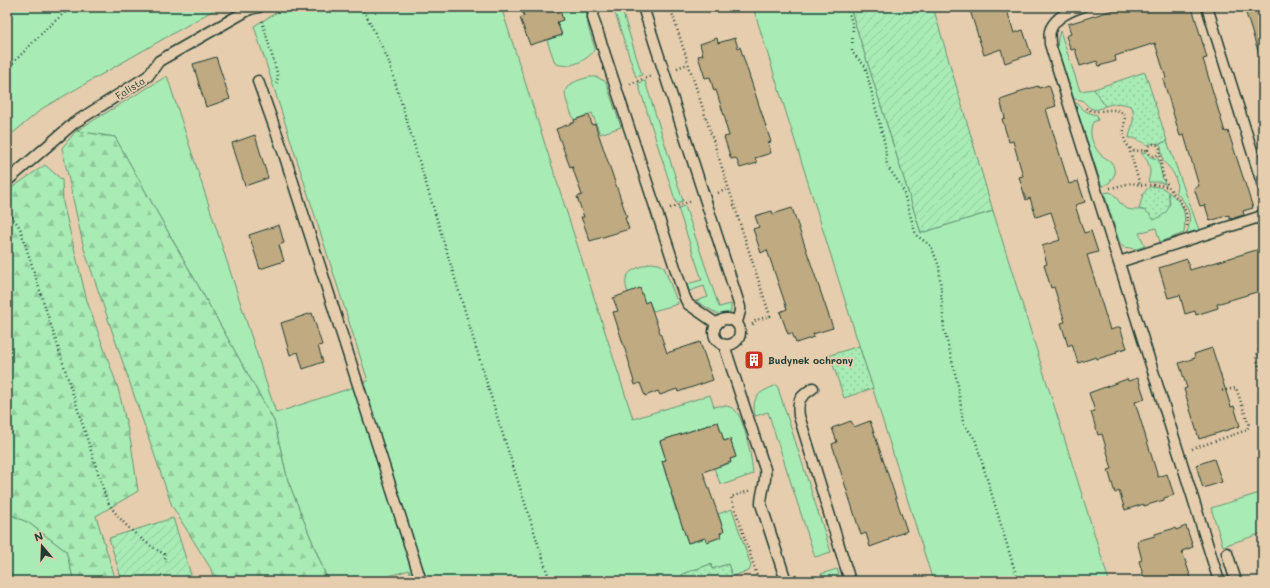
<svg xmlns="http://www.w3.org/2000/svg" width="1270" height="588" font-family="Mali,sans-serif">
	<defs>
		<pattern id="forest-firs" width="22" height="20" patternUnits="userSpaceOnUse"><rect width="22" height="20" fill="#a8ebb5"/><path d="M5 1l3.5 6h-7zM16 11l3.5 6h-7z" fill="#90ca9c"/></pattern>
		<pattern id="park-dots" width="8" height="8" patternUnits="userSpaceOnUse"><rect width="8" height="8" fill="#a8ebb5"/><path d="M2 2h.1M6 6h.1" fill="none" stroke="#90ca9c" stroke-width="1.8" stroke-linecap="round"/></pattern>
		<pattern id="garden-furrows" width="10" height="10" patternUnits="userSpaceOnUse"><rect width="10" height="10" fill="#a8ebb5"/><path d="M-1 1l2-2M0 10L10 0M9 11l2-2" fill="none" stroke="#90ca9c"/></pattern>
	</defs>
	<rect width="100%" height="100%" fill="#e5cdad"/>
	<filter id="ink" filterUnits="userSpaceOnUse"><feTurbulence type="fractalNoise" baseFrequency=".025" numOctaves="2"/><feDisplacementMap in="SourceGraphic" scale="8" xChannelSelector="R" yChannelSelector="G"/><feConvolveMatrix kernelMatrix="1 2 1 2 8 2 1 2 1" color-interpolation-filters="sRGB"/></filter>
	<g filter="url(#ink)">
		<!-- grass -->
		<path fill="#a8ebb5" stroke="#649474" d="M13,7H219L43,108L7,138V12Z
			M286,7H501L633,419L710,395L714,407C721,405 729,405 735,410C745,420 752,460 753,474L725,484L720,483L714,468L731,463L730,459L736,457L730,439L724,441L718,422L660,441L666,460L662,461L667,479L675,491L671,493L676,511L681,509L680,518L688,543L705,538L707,542L721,537L720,533L724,531L718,514L732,509L751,566L749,571L732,576L728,564L712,569L711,564L682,574L685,581H413L409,570L373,581H328L288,481L274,421L115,137L76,131L167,76L276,413L351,388L368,381L254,26Z
			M561,7H587C585,22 591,35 595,49C587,61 568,70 555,63L547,40L562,35L557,22L559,8Z
			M613,7H621L642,75L636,77Z
			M753,7H850L921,233L993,211L1109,581H933Z
			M1060,31L1080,91L1094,89L1105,106C1093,113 1090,108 1082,100L1074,99L1057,48L1058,38Z
			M590,77H597L606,82L621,127L600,134L592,113L574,120C563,93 557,85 590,77Z
			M645,81L683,201L676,203L638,83Z
			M1075,103C1080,104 1080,107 1084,110C1088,113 1092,114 1097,115L1098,120L1093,122C1088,132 1092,145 1100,154C1103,157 1108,159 1111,162C1114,165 1114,170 1115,174L1110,182L1102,187Z
			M1167,141L1199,230L1187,233C1193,214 1188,206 1176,192C1179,177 1172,170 1163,161L1161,146L1159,144Z
			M1146,152C1149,157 1153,159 1158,158L1162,176L1165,184L1160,182H1148C1152,170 1150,162 1141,153Z
			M1110,192C1118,195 1119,207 1128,209C1137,212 1145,206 1151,216L1170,204L1168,192C1185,203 1186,214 1184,233L1160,242L1156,228L1139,233L1145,246L1137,249L1123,247L1119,241L1104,193Z
			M685,206L719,307L731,304V312L725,317L721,316L696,301L708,297L704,286L689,291L687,284L702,280L678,208Z
			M651,263L659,264L664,267L678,304L653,311L649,301L645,303L628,293C620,271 635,269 651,263Z
			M777,385L831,552L815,557L768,412L755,416C751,395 760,392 777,385Z
			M1263,492V533L1223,546L1211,508Z
			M7,513L29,523L66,551L74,581H13L7,562Z
			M837,569L841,581H823L821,574Z"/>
		<!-- forest -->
		<path fill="url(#forest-firs)" stroke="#649474" d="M76,131L115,137L274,421L288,481L328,581H214L211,569L172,506L84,249L62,148Z
			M45,165L62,180L63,203L87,301L118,388L131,443L138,491L96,516L116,581H74L66,551L29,523L7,513V191Z"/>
		<!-- park -->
		<path fill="url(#park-dots)" stroke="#649474" d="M1145,72L1167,141L1159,144L1154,143L1148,145L1134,138H1129C1131,127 1136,119 1132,107C1123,102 1114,103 1105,106L1094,89Z
			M1149,187C1156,186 1163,187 1168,192C1171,208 1169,213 1154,220C1149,214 1147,210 1139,209L1143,194Z
			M859,346L873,388L844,398L830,355Z
			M711,564L712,569L728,564L734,581H685L682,574Z"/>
		<!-- garden -->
		<path fill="url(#garden-furrows)" stroke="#649474" d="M850,7H933L993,211L921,233Z
			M173,518L193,581H122L109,538Z"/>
		<!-- building -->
		<path fill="#bfaa81" stroke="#1f3d34" d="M521,7H559L563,20L557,22L562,35L530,45L520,18L524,16Z
			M969,7H1006L1014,33L1023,30L1031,54L1005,63L1001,49L984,55Z
			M1123,7H1192L1207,58L1203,59L1225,132L1228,131L1253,208L1243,211L1244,215L1230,219L1229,215L1210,221L1205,205L1200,206L1194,188L1199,186L1184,135L1180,136L1163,79L1166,78L1155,43L1115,56L1116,61L1099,66L1097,61L1080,66L1075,49L1071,50L1066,36L1071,34L1068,24Z
			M1244,7H1263V56L1260,57Z
			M717,38L718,43L735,38L738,48L740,47L771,142L768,143L771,153L755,158L757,163L740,168L736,158L731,159L724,137L729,136L725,122H726L716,90L714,91L710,77L705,78L698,56L703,55L700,44Z
			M216,57L230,99L206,107L193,64Z
			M1049,85L1056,106L1046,109L1051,126L1069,184L1078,181L1085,202L1075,205L1084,233L1091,231L1098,252L1087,255L1110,330L1120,327L1127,348L1116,351L1117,353L1097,359L1096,357L1078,363L1072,344L1068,346L1061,323L1065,322L1054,287L1051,288L1044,265L1047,264L1042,246L1060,240L1051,212L1036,217L1030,198L1026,200L1019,177L1023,176L1013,141L1009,142L1002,119L1005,118L1000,100L1018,94V92L1038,86L1039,88Z
			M589,115L592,125L595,124L627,217L625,218L629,229L590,241L581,217H584L577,197L582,195L572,166L570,167L556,129L575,122L574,120Z
			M255,135L268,178L245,186L232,143Z
			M792,208L833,328L813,334L814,337L796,343L792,333L788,334L780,312L787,309L767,250L761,253L753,229L759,227L755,216L772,211L773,214Z
			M279,225L284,243L279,245L284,261L260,269L249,235Z
			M1263,248V290L1217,304L1218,308L1196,315L1195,311L1185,314L1180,295L1168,298L1159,268L1187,259L1190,270Z
			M640,288L645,303L649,301L667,353L700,342L713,380L678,392L677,389L660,395L658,391L645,396L640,383L635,385L629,365H630L613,312L618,311L613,298Z
			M312,313L322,345L318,346L323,362L303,369L298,352L290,355L281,323Z
			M1212,348L1231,407L1234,406L1240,426L1199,439L1184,389L1187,388L1179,363L1195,358L1194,354Z
			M1138,378L1145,399L1135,402L1158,477L1167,474L1174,495L1164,498V500L1144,506V504L1125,510L1119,491L1115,493L1108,470L1112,469L1102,434L1098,435L1091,412L1095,411L1089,393L1127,379L1128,381Z
			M851,421L854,427L870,421L907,531L889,538V540L870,547L866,533L861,535L832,444L837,442L832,428Z
			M718,422L724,441L730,439L736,457L730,459L731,462L703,472L724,531L720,533L721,537L707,542L705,538L688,543L671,493H672L662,461L666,460L660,441Z
			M1214,459L1222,482L1203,488L1196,465Z
			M1186,526L1193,547L1182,551L1192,581H1145L1139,561L1142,560L1137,541L1155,536V534L1175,528L1176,530Z"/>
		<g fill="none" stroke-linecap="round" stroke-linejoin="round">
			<!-- lane casing -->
			<g stroke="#1f3d34" stroke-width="13">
				<path id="lane" d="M594,7L593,18L685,298L688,304L717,324
					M643,7L740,307V311L737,322
					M1081,7C1069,11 1054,18 1050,31C1049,35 1050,40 1050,44L1219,581
					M1207,7L1263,186
					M258,81L284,154L421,581
					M7,181L74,123L148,76L159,61L250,9L259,7
					M1119,262L1259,217L1263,214
					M714 332a13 13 0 1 1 26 0a13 13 0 1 1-26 0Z
					M727,345L726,351L765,469C767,481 761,492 761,504L786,581
					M813,388C800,397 797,399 799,416L850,581
					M1227,553L1236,581"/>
			</g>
			<!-- path -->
			<path stroke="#1f3d34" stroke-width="2.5" stroke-dasharray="1 3" stroke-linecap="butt" d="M362,7L388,59L496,413L550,581
				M670,7L770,316L756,320L752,325
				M847,7L853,26L852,52L865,66L885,145L887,166L902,187L916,235L931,246L939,266L944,329L958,385L963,423L975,439L1018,581
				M262,21L278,76L276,86
				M677,68L688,64
				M7,69L47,28L71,7
				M630,84L651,76
				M1086,108C1098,117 1113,103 1125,115C1125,130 1119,141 1134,151L1148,150
				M1148 150a6 6 0 1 1 12 0a6 6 0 1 1-12 0Z
				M1129,148L1140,185
				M1160,152C1161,162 1161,173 1166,182C1175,200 1188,202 1187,226
				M1110,188L1132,183L1140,185H1160L1168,187
				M718,193L728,189
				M670,208L692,201
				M7,209L20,228L107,501C121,523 141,541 164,554L166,562
				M742,345L747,333
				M1259,350L1256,357L1263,378
				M1192,449L1247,430L1249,425L1236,388L1221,391
				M749,491L731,497L759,581"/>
			<!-- lane -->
			<use href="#lane" stroke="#e5cdad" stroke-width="10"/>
		</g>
	</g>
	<!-- icons -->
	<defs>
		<g id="building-square" transform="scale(1)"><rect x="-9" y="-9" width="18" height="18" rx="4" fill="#c8321e" stroke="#e5cdad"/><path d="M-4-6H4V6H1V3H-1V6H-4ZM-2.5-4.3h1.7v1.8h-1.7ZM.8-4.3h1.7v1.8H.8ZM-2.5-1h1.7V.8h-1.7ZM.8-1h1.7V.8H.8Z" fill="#fff"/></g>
	</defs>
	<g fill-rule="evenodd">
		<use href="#building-square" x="754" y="360"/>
	</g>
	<g text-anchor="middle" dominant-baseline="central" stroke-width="3.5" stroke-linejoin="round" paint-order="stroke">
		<!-- street labels -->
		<g font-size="10" fill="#1f3d34" stroke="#e5cdad">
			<text transform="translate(130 88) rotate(-32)">Falista</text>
		</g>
		<!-- poi labels -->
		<g font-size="10" font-weight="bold" fill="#1f3d34" stroke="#e5cdad" text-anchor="start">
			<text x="768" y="360">Budynek ochrony</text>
		</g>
	</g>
	<!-- margin -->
	<rect width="1270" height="588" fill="none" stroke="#e5cdad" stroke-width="24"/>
	<rect x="12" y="12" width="1246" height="564" fill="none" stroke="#1f3d34" stroke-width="1.5" filter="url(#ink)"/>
	<!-- north arrow -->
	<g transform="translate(42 546) rotate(341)" stroke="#e5cdad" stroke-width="3" paint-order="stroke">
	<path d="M0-3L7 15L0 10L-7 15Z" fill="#1f3d34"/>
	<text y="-6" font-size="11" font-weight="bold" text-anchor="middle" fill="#1f3d34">N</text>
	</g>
</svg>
